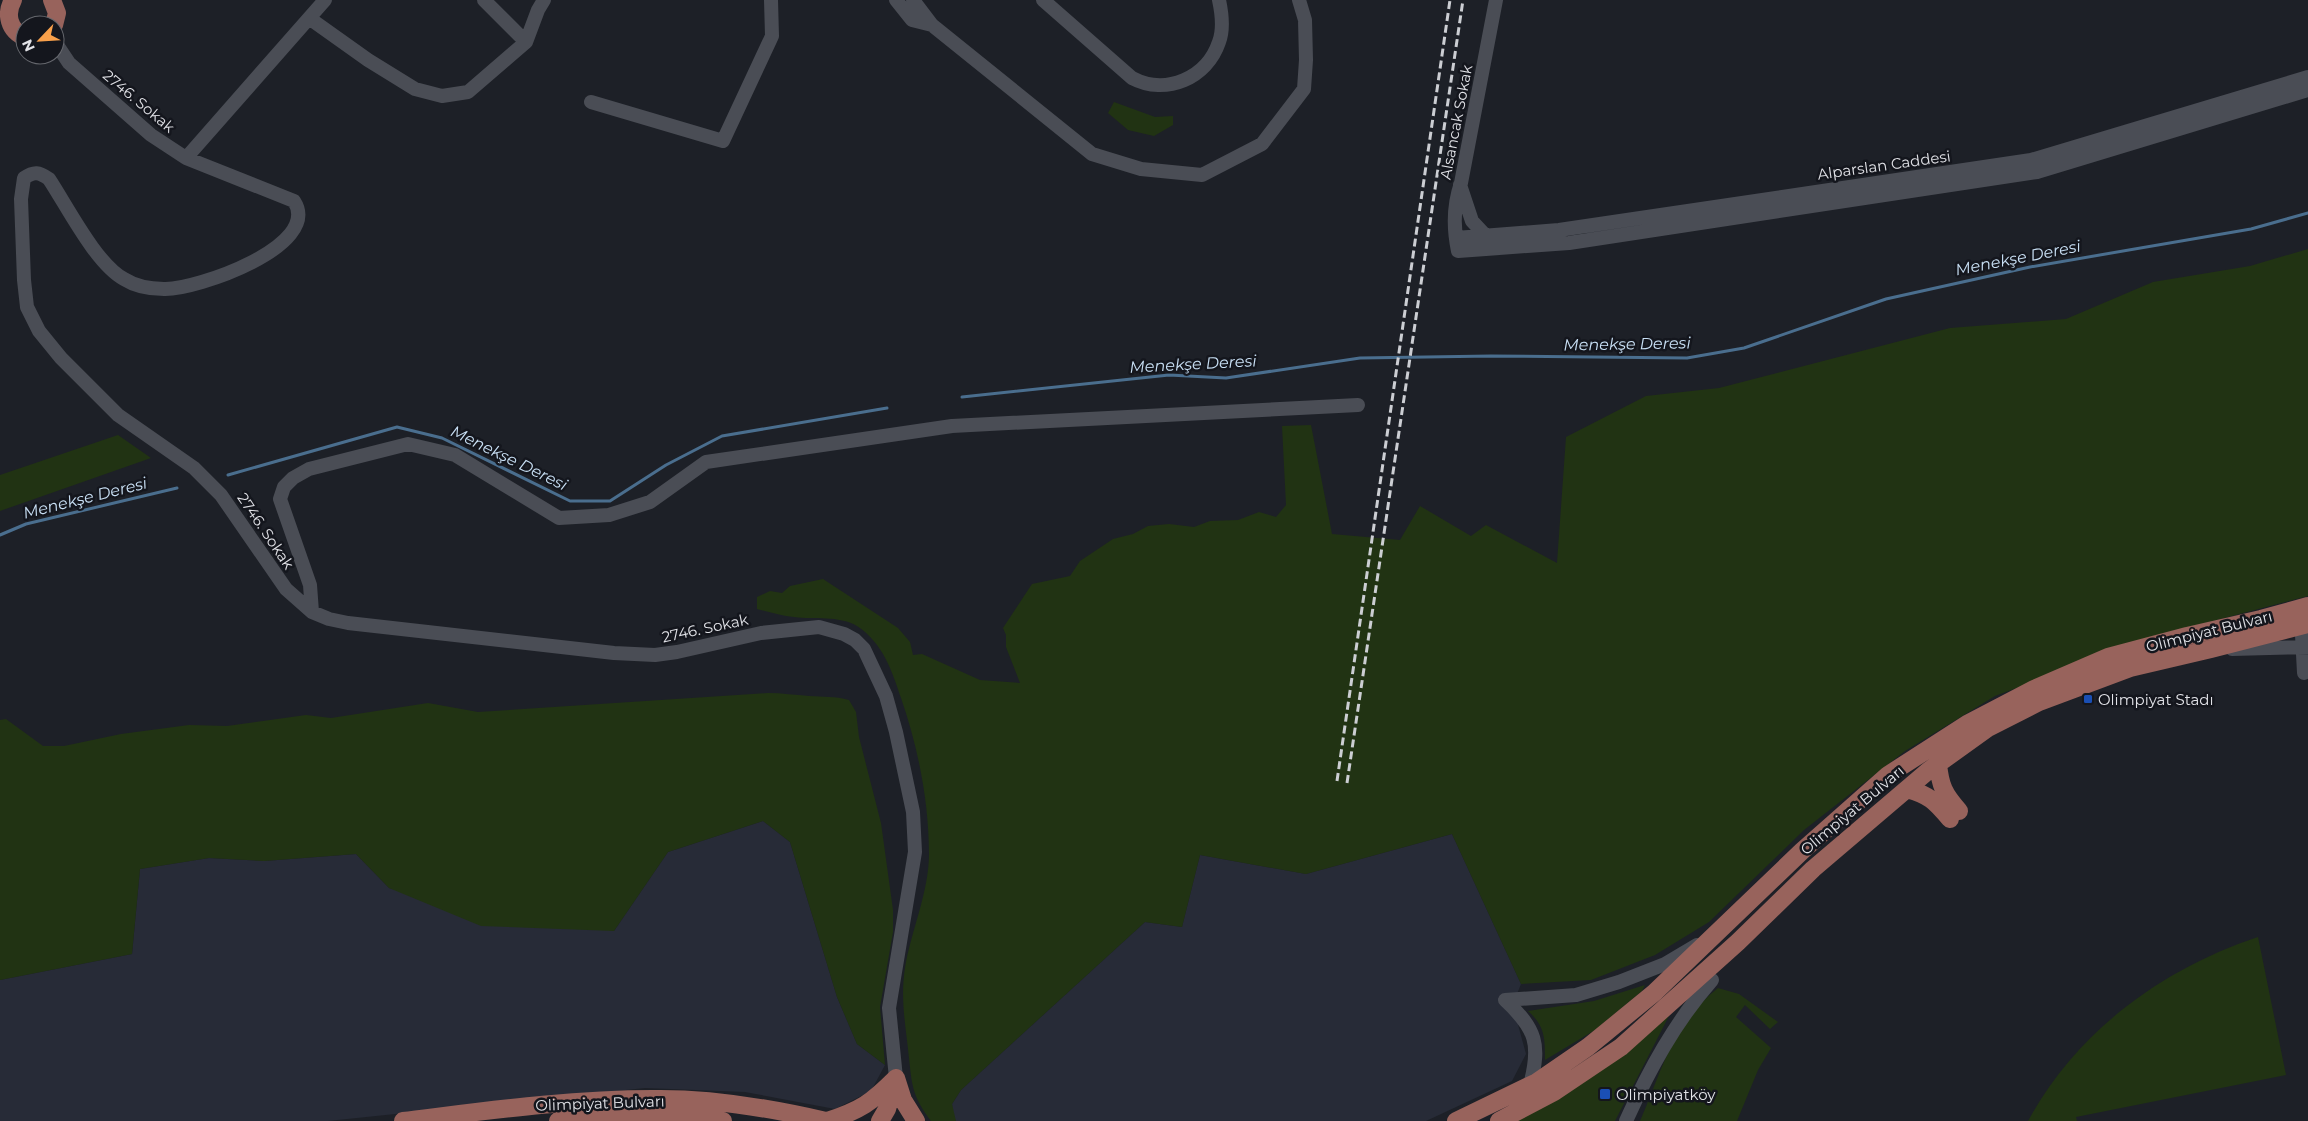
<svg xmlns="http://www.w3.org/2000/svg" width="2308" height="1121" font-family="Montserrat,sans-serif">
	<rect width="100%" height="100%" fill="#1d2027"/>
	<!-- built -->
	<path fill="#272b37" d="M763,821L790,842L837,997L857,1044L885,1065L871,1091L835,1109L745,1092L645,1088L328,1121H0V980L132,954L140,869L209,858L264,861L356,854L389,888L614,931L668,852Z
		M1452,834L1521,984L1515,999L1517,1021L1526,1054L1512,1081L1426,1121H956L953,1116L952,1104L961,1090L1145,922L1182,927L1200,855L1306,874Z"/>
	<!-- green -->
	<path fill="#213313" d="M1114,102L1155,117L1173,116V125L1154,136L1128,130L1108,113Z
		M2308,249V596L2156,636L1995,696L1905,751L1804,830L1709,922L1655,955L1591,980L1521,984L1452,834L1306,874L1200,855L1182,927L1145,922L961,1090L952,1104L956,1121H931C913,1097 912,1087 909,1058C906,1027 900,1000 905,968C911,931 929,892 929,854C929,802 918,747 901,698C892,671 883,643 857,626C838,615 815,620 794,617C782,616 769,612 757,609V597L770,591L782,593L790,586L823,579L898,628L910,642L913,655L922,654L980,680L1020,683L1006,647V635L1003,628L1032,584L1070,576L1080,561L1113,539L1133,534L1148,526L1169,524L1194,527L1210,521L1238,520L1259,512L1276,517L1286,505L1282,426L1311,425L1332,534L1400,540L1420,506L1471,536L1486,525L1557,563L1566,437L1646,396L1719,388L1950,328L2066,319L2153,282L2250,266Z
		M118,435L151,458L0,511V475Z
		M768,693C782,693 795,695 809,696C823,697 835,696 849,700L856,712L859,737L881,823L893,910V932L880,1007L885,1065L857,1044L837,997L790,842L763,821L668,852L614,931L481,926L389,888L356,854L264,861L209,858L140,869L132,954L0,980V720L6,719L43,746H64L121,734L189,725L227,726L306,715L331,718L428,703L478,712Z
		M2258,937L2286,1075L2076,1117L2077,1121H2028C2077,1031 2162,969 2258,937Z
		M1645,985L1642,991L1595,1030L1545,1060C1545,1038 1545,1026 1528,1011L1594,1001Z
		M1718,988L1739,994L1778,1022L1770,1029L1745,1005L1736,1017L1771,1048L1758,1070L1737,1121H1640C1663,1069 1671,1025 1718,988Z
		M1672,1010L1615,1121H1514Z"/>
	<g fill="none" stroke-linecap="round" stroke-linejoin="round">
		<!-- stream -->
		<path stroke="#4a6e8e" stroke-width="3" d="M962,397L1169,375L1226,378L1360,358L1491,356L1687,358L1744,348L1886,299L2030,267L2251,229L2308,213
			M228,475L397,427L442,438L570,501H610L666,465L722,436L887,408
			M0,535L26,524L177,488"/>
		<!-- minor -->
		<path stroke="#4a4d55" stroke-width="14" d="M484,0L526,42
			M896,0L912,20L932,25
			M913,0L932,25L1092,154L1141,169L1202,175L1262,144L1304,89L1306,60L1305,20L1299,0
			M1043,0L1132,78C1166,96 1207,78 1219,42C1224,29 1222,14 1219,0
			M1496,0L1461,183C1453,206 1453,227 1458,251L1569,243L2037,172L2308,90
			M309,18L368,60L415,89L442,96L468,92L526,42L538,10L544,0
			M55,42L69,63L151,135L186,158L294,201C323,246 196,290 164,289C151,289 135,286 124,279C96,264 67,206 49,179C39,172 34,171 24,178L21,199L24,280L27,307L39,331L61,358L118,415L194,468L221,495L286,589L312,612L329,619L348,623L614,653L655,655L677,652L761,633L819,627L844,634L855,640L864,649L886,696L896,732L913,812L915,852L889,1008L896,1078
			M591,102L723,141L772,36L771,0
			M186,158L325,0
			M1460,185L1472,221L1486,236
			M1456,238L1559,230L2031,160L2308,77
			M312,612L310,585L280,499L284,487L293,478L309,469L408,444L455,455L559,518L609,515L650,502L706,462L952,426L1358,405
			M2301,616L2304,673
			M2232,649L2308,647
			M1505,1000L1576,995L1619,982L1665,964L1697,945
			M1505,1000C1536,1029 1541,1044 1530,1085
			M1626,1121C1649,1070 1675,1022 1712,980"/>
		<!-- major -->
		<path stroke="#98635c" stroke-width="18" d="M13,0C5,14 9,31 25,37
			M52,0L57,13L54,25
			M1938,763C1940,786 1944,794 1959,811
			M1907,789C1929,795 1935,801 1950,819
			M896,1078L903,1100L916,1121
			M403,1121C485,1111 569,1099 653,1099C711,1098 770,1108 826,1121
			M558,1121C612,1115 670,1108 723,1121
			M827,1121C861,1110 871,1103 896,1078
			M880,1121L887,1109L895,1081
			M1456,1121L1537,1082L1588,1047L1654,993L1802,851L1888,775L1967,724L2034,689L2108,657L2187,636L2261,619L2308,606
			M1499,1121L1554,1092L1621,1047L1738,942L1813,869L1928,771L1988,728L2039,702L2130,668L2211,649L2308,624"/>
		<!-- rail -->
		<path stroke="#ccced3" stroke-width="3" stroke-dasharray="8 4" stroke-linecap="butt" d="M1337,781L1450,0
			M1347,783L1463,0"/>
	</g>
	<!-- markers -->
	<g fill="#1a4fb4" stroke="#14161d" stroke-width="2">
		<rect x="2083" y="694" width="10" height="10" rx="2.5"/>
		<rect x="1599" y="1088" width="12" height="12" rx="2.5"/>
	</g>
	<g text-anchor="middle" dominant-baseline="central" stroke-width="5" stroke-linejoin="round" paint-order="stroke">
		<!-- street labels -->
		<g font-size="15" fill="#e2e3e8" stroke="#14161d">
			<text transform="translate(139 101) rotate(40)">2746. Sokak</text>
			<text transform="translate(1456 122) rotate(-79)">Alsancak Sokak</text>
			<text transform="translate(1884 165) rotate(-8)">Alparslan Caddesi</text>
			<text transform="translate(266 531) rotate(56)">2746. Sokak</text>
			<text transform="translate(705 628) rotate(-12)">2746. Sokak</text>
			<text transform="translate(2209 631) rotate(-14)">Olimpiyat Bulvarı</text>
			<text transform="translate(1852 810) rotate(-40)">Olimpiyat Bulvarı</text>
			<text transform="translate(600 1103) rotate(-2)">Olimpiyat Bulvarı</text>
		</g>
		<!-- poi labels -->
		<g font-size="15" fill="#e2e3e8" stroke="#14161d" text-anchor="start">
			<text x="2098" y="699">Olimpiyat Stadı</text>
			<text x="1616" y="1094">Olimpiyatköy</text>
		</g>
		<!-- water labels -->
		<g font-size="16" font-style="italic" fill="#c9e0f5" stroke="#14161d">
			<text transform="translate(2018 258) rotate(-11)">Menekşe Deresi</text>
			<text transform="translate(1627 344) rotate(-1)">Menekşe Deresi</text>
			<text transform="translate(1193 364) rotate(-3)">Menekşe Deresi</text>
			<text transform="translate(509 458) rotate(26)">Menekşe Deresi</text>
			<text transform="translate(85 498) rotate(-14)">Menekşe Deresi</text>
		</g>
	</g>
	<!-- north arrow -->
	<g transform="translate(40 40) rotate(245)"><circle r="24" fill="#14161d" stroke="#66686e"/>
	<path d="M0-4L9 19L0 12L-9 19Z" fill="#f8a04b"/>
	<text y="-8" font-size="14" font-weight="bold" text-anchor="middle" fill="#e2e3e8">N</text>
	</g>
</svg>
